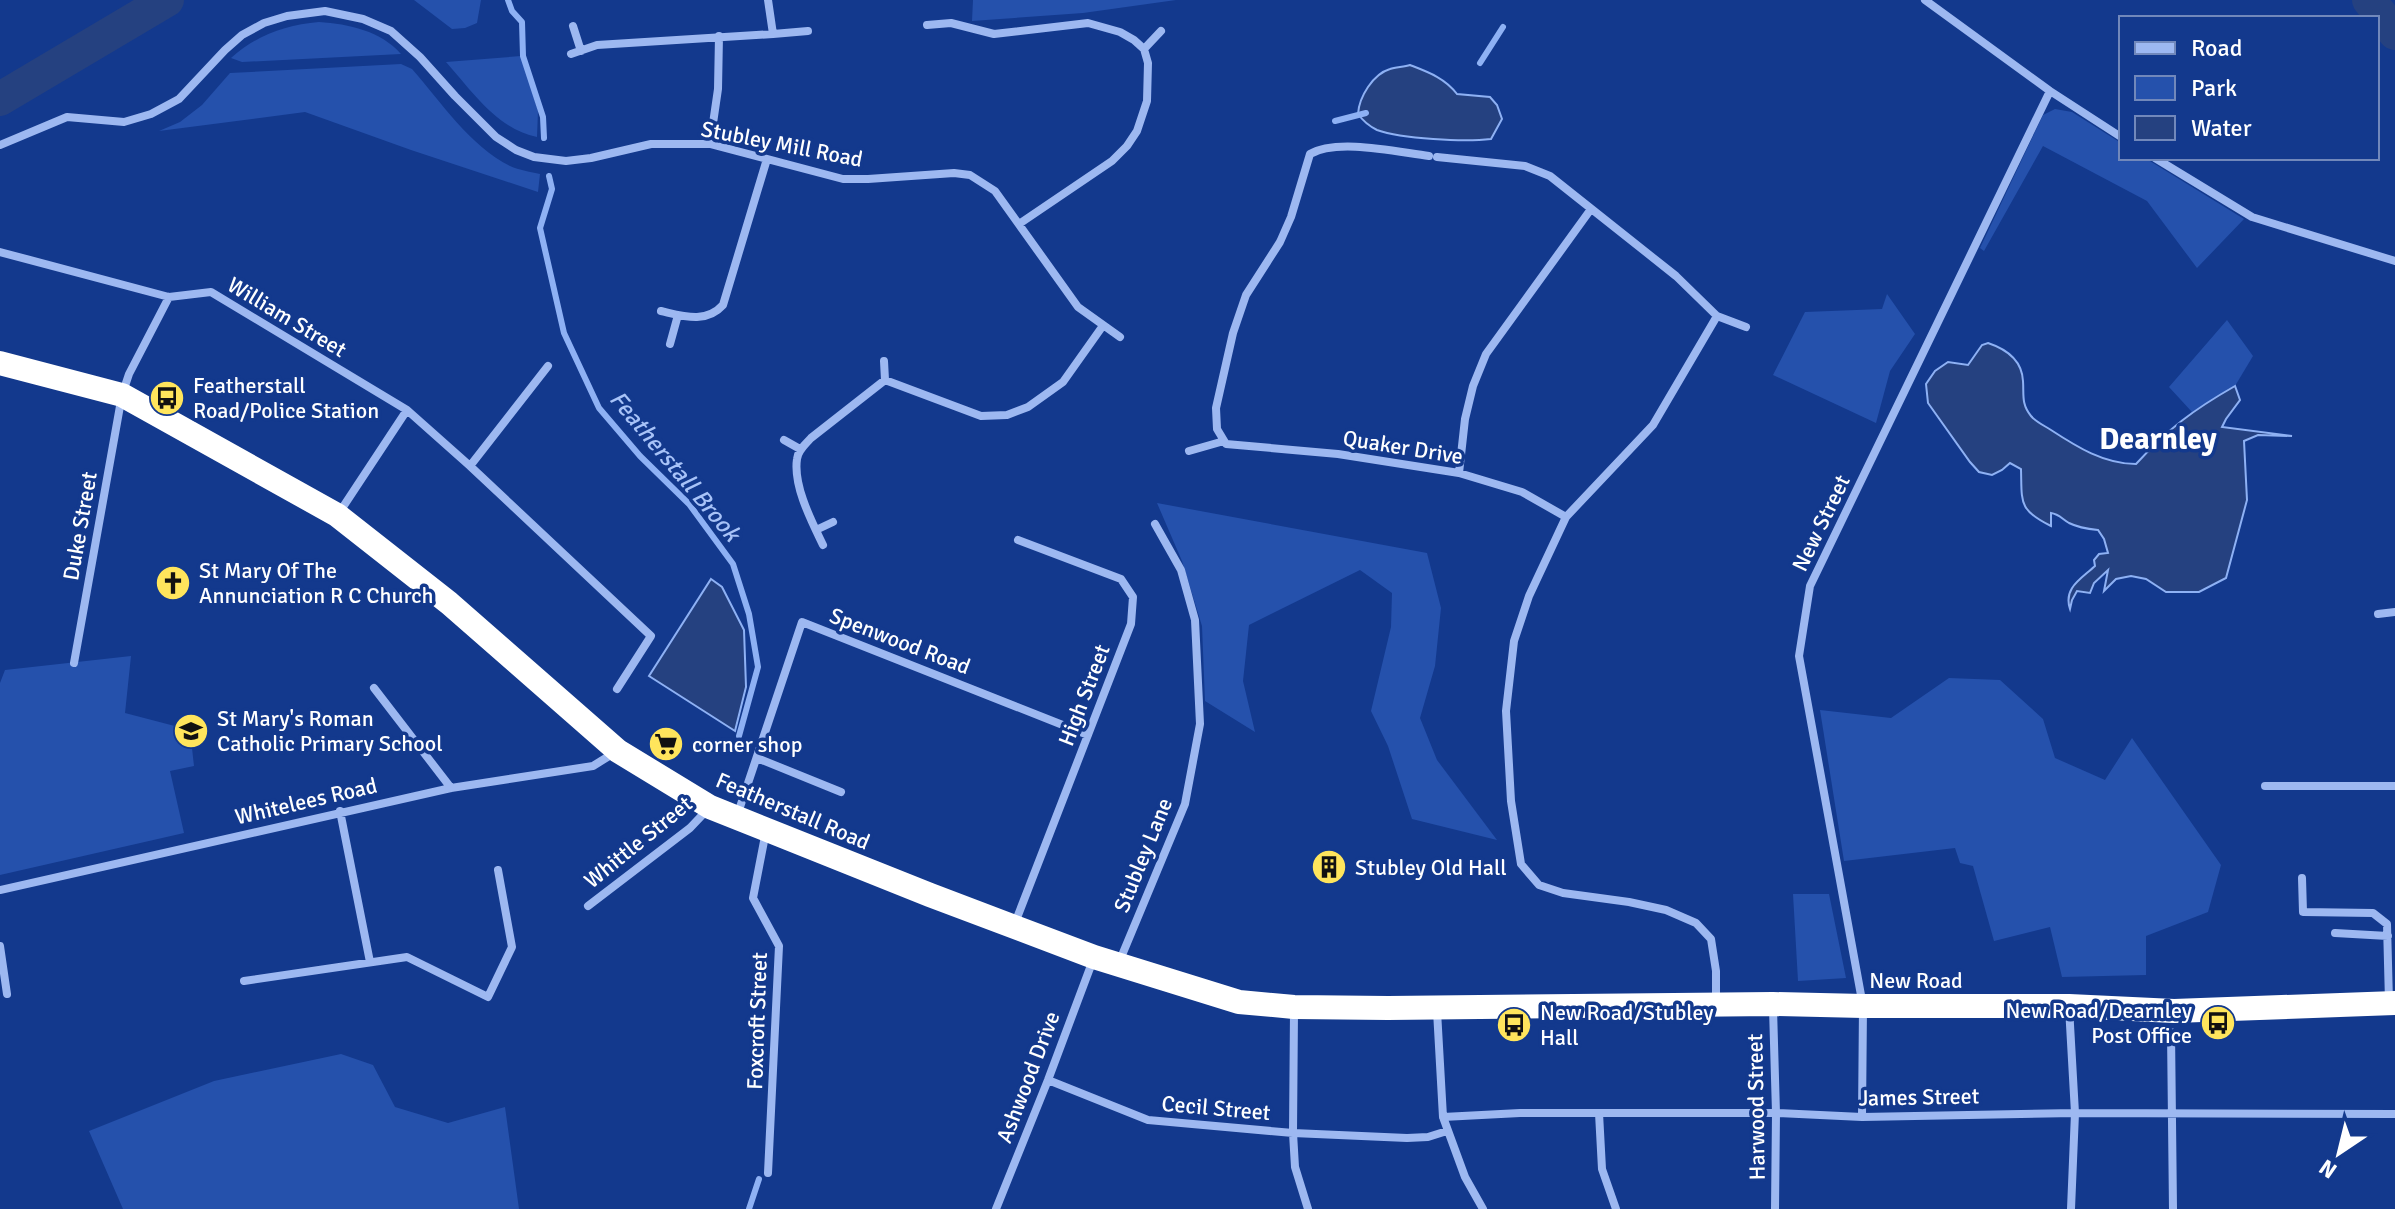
<svg xmlns="http://www.w3.org/2000/svg" width="2395" height="1209" font-family="Signika,sans-serif">
	<rect width="100%" height="100%" fill="#13398d"/>
	<!-- green -->
	<path fill="#2551ac" d="M414,0H481L477,23L465,28L452,29Z
		M973,0H1176L1083,13L972,21Z
		M319,22C349,24 381,31 401,54L242,62L231,58C257,35 285,25 319,22Z
		M521,56L538,111L537,137C497,129 472,91 446,62Z
		M401,64L412,69C441,102 470,146 510,166C519,170 531,172 540,174L538,192L411,150L305,112L159,131L180,122L202,105L230,73Z
		M2055,109L2072,112L2121,143V158H2145L2244,219L2197,268L2147,201L2043,146L1984,251L1980,248L2043,115Z
		M1887,294L1915,334L1890,371L1876,423L1773,375L1805,312L1882,309Z
		M2227,320L2253,356L2235,386L2192,412L2169,387Z
		M1157,503L1427,553L1441,608L1435,666L1420,718L1437,760L1497,840L1412,819L1388,746L1371,711L1391,627L1392,593L1360,570L1249,625L1243,681L1255,732L1205,701L1202,626L1182,561Z
		M131,656L125,713L190,730L194,766L170,771L184,833L0,875V683L5,670Z
		M1949,678L2000,680L2043,719L2055,758L2105,780L2132,738L2221,865L2208,912L2146,936V975L2062,977L2050,927L1994,941L1973,866L1960,863L1955,848L1844,861L1820,710L1891,718Z
		M1793,894H1829L1846,978L1798,981Z
		M341,1054L373,1065L395,1107L448,1123L505,1107L519,1209H123L89,1131L214,1081Z"/>
	<!-- water -->
	<path fill="#254180" stroke="#8eb1f4" stroke-width="2" d="M1410,65C1428,72 1445,78 1457,94L1490,97L1497,105L1502,119L1491,139C1464,142 1402,139 1377,130C1369,126 1363,121 1358,114C1359,97 1373,74 1390,69C1396,67 1404,67 1410,65Z
		M1988,343C2006,349 2022,360 2023,381C2024,394 2021,404 2031,416C2036,422 2045,426 2051,430C2077,447 2104,464 2136,464C2169,428 2193,410 2235,386L2240,400L2226,419L2222,427L2292,436L2258,435L2244,441L2247,500L2226,578L2199,592H2166L2146,579L2131,576L2116,579L2104,591L2108,570L2094,583L2090,593L2077,591L2072,600L2070,609C2063,588 2081,579 2095,566L2094,560L2099,554L2108,553L2104,539L2098,530C2088,529 2079,528 2069,523C2062,519 2059,514 2051,513V526C2018,510 2022,502 2021,469L2010,463L2002,470L1992,475L1979,472L1970,462L1928,403L1926,384L1935,371L1948,362L1968,365L1982,345Z
		M711,579L722,587L744,630L746,687L735,731L649,676Z"/>
	<g fill="none" stroke-linecap="round" stroke-linejoin="round">
		<!-- stream -->
		<path stroke="#8eb1f4" stroke-width="6" d="M508,0L512,11L522,22L523,56L543,117L544,138
			M1480,63L1503,27
			M1335,121L1366,113
			M549,176L552,189L540,228L564,333L599,408L640,456L689,504L733,564L749,614L758,667L739,736
			M749,1209L759,1179"/>
		<!-- river -->
		<path stroke="#254180" stroke-width="34" d="M2369,0L2395,33
			M0,99L167,0"/>
		<!-- street -->
		<path stroke="#9db8f1" stroke-width="8" d="M1925,0L2050,91L2121,137
			M927,25L951,23L994,34L1088,23L1120,32L1134,40L1144,49L1148,63L1147,101L1137,131L1127,146L1112,161L1019,224
			M573,26L581,51
			M773,34L808,31
			M1144,49L1161,31
			M571,54L597,45L773,34L768,0
			M710,144L718,89L719,36
			M0,145L67,117L124,122L151,114L179,99L225,50L242,35L264,23L287,16L325,11L363,19L391,31L420,57L455,96L496,137L516,150L534,157L566,161L591,158L651,144H710L843,179H868L954,173L970,175L995,191L1078,307L1120,337
			M1429,156C1397,152 1337,138 1310,154L1291,217L1280,242L1246,295L1233,333L1216,408L1217,429L1226,444L1338,454L1459,473L1522,492L1566,517
			M1437,157L1525,166L1550,176L1676,276L1717,316L1746,327
			M2155,158L2252,217L2395,261
			M0,252L169,297L211,292L407,410L470,466L651,636L617,689
			M661,311C683,316 706,324 723,305L767,159
			M670,344L678,315
			M884,361L885,380
			M784,440L800,449
			M1189,451L1224,441
			M470,466L548,366
			M1459,473L1465,419L1473,386L1486,354L1591,209
			M339,513L407,410
			M816,530L833,522
			M823,545C812,522 793,486 797,459C798,450 805,445 811,438L885,380L981,416L1007,415L1028,407L1063,382L1102,327
			M2378,614L2395,612
			M74,663L122,395L129,374L169,297
			M374,688L451,788
			M757,758L841,792
			M2265,786H2395
			M340,811L370,962
			M737,816L802,622L1088,735
			M766,831L753,898L779,946L768,1173
			M2302,878L2303,912L2373,913L2387,924L2389,1002
			M0,890L451,788L593,766L614,753
			M588,906L690,828L708,809
			M1015,923L1131,624L1133,597L1121,579L1018,540
			M2335,933L2388,936
			M0,946L7,994
			M1120,960L1185,804L1200,724L1195,620L1181,570L1155,524
			M244,981L407,957L488,997L512,947L498,870
			M1716,1003V971L1711,939L1696,923L1666,910L1629,902L1563,893L1539,885L1521,864L1511,801L1506,711L1514,641L1529,596L1566,517L1653,425L1717,316
			M2069,1007L2075,1113L2071,1209
			M1773,1008L1776,1113L1775,1209
			M1294,1011L1293,1133L1295,1167L1308,1209
			M1437,1011L1443,1117L1465,1177L1483,1209
			M2171,1032L2173,1209
			M1048,1080L1148,1120L1293,1133L1407,1138L1428,1137L1447,1131
			M1599,1113L1602,1169L1616,1209
			M1443,1117L1520,1113H1776L1862,1117L2075,1113L2395,1114
			M1862,1117L1863,1006L1799,656L1810,586L2050,91
			M996,1209L1048,1080L1093,960"/>
		<!-- highway -->
		<path stroke="#fff" stroke-width="24" d="M0,363L122,395L337,515L449,603L618,751L710,807L930,895L1094,957L1239,1002L1294,1007L1388,1008L1773,1004L1863,1006H2069L2174,1011L2395,1003"/>
	</g>
	<!-- icons -->
	<defs>
		<g id="bus-disc" transform="scale(1.8)"><circle r="9.5" fill="#ffe55c" stroke="#13398d"/><path d="M-5-6H5V4H4V6H2V4H-2V6H-4V4H-5ZM-3.5-4V0h7V-4ZM-3.5 1.2v1.5H-2V1.2ZM2 1.2v1.5H3.5V1.2Z" fill="#111"/></g>
		<g id="church-disc" transform="scale(1.8)"><circle r="9.5" fill="#ffe55c" stroke="#13398d"/><path d="M-1.2-6h2.4v3.5h3.3v2.4h-3.3V6h-2.4V-.1h-3.3v-2.4h3.3Z" fill="#111"/></g>
		<g id="school-disc" transform="scale(1.8)"><circle r="9.5" fill="#ffe55c" stroke="#13398d"/><path d="M0-5L7-2L0 1L-7-2ZM-4 1L0 2.5L4 1V4Q0 6-4 4Z" fill="#111"/></g>
		<g id="supermarket-disc" transform="scale(1.8)"><circle r="9.5" fill="#ffe55c" stroke="#13398d"/><path d="M-6-5.5h2.5l.6 2H6L4.5 2H-2.5L-4.4-4H-6ZM-1.5 3.2a1.3 1.3 0 1 0 .1 0ZM3 3.2a1.3 1.3 0 1 0 .1 0Z" fill="#111"/></g>
		<g id="building-disc" transform="scale(1.8)"><circle r="9.5" fill="#ffe55c" stroke="#13398d"/><path d="M-4-6H4V6H1V3H-1V6H-4ZM-2.5-4.3h1.7v1.8h-1.7ZM.8-4.3h1.7v1.8H.8ZM-2.5-1h1.7V.8h-1.7ZM.8-1h1.7V.8H.8Z" fill="#111"/></g>
	</defs>
	<g fill-rule="evenodd">
		<use href="#bus-disc" x="167" y="398"/>
		<use href="#church-disc" x="173" y="583"/>
		<use href="#school-disc" x="191" y="731"/>
		<use href="#supermarket-disc" x="666" y="744"/>
		<use href="#building-disc" x="1329" y="867"/>
		<use href="#bus-disc" x="2218" y="1023"/>
		<use href="#bus-disc" x="1514" y="1025"/>
	</g>
	<g text-anchor="middle" dominant-baseline="central" stroke-width="7" stroke-linejoin="round" paint-order="stroke">
		<!-- street labels -->
		<g font-size="22" fill="#fff" stroke="#13398d">
			<text transform="translate(782 144) rotate(11)">Stubley Mill Road</text>
			<text transform="translate(287 317) rotate(31)">William Street</text>
			<text transform="translate(1403 447) rotate(9)">Quaker Drive</text>
			<text transform="translate(1821 523) rotate(-64)">New Street</text>
			<text transform="translate(80 526) rotate(-80)">Duke Street</text>
			<text transform="translate(900 641) rotate(21)">Spenwood Road</text>
			<text transform="translate(1084 695) rotate(-69)">High Street</text>
			<text transform="translate(306 801) rotate(-13)">Whitelees Road</text>
			<text transform="translate(793 811) rotate(23)">Featherstall Road</text>
			<text transform="translate(638 842) rotate(-39)">Whittle Street</text>
			<text transform="translate(1143 855) rotate(-68)">Stubley Lane</text>
			<text x="1916" y="980">New Road</text>
			<text transform="translate(757 1021) rotate(-88)">Foxcroft Street</text>
			<text transform="translate(1028 1077) rotate(-69)">Ashwood Drive</text>
			<text transform="translate(1919 1097) rotate(-1)">James Street</text>
			<text transform="translate(1756 1107) rotate(-91)">Harwood Street</text>
			<text transform="translate(1216 1108) rotate(5)">Cecil Street</text>
		</g>
		<!-- poi labels -->
		<g font-size="22" fill="#fff" stroke="#13398d" text-anchor="start">
			<text x="193" y="385">Featherstall<tspan x="193" dy="25">Road/Police Station</tspan></text>
			<text x="199" y="570">St Mary Of The<tspan x="199" dy="25">Annunciation R C Church</tspan></text>
			<text x="217" y="718">St Mary's Roman<tspan x="217" dy="25">Catholic Primary School</tspan></text>
			<text x="692" y="744">corner shop</text>
			<text x="1355" y="867">Stubley Old Hall</text>
			<text x="2192" y="1010" text-anchor="end">New Road/Dearnley<tspan x="2192" dy="25">Post Office</tspan></text>
			<text x="1540" y="1012">New Road/Stubley<tspan x="1540" dy="25">Hall</tspan></text>
		</g>
		<!-- water labels -->
		<g font-size="24" font-style="italic" fill="#a8c3f8" stroke="#13398d">
			<text transform="translate(675 466) rotate(50)">Featherstall Brook</text>
		</g>
		<!-- district labels -->
		<g font-size="30" font-weight="bold" fill="#fff" stroke="#13398d">
			<text x="2158" y="439">Dearnley</text>
		</g>
	</g>
	<!-- legend -->
	<rect x="2119" y="16" width="260" height="144" fill="#13398d" stroke="#7188bb" stroke-width="2"/>
	<rect x="2135" y="42" width="40" height="12" fill="#9db8f1" stroke="#7188bb" stroke-width="2"/>
	<text x="2191" y="56" font-size="24" fill="#ffffff">Road</text>
	<rect x="2135" y="76" width="40" height="24" fill="#2551ac" stroke="#7188bb" stroke-width="2"/>
	<text x="2191" y="96" font-size="24" fill="#ffffff">Park</text>
	<rect x="2135" y="116" width="40" height="24" fill="#254180" stroke="#7188bb" stroke-width="2"/>
	<text x="2191" y="136" font-size="24" fill="#ffffff">Water</text>
	<!-- north arrow -->
	<g transform="translate(2339 1153) rotate(215)" stroke="#13398d" stroke-width="6" paint-order="stroke">
	<path d="M0-6L14 30L0 20L-14 30Z" fill="#ffffff"/>
	<text y="-12" font-size="22" font-weight="bold" text-anchor="middle" fill="#ffffff">N</text>
	</g>
</svg>
